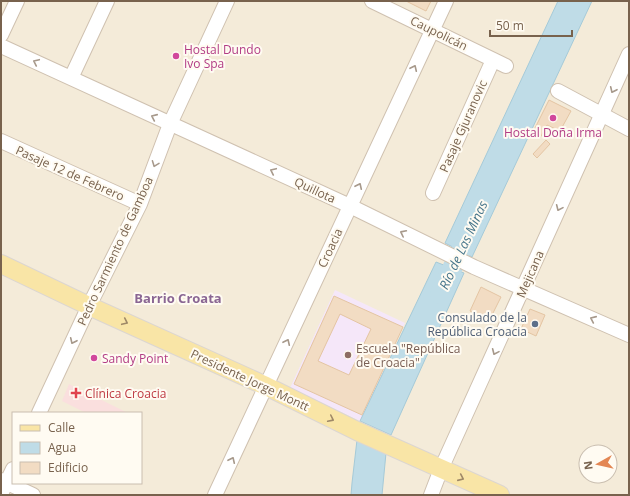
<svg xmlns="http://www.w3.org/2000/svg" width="630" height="496" font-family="'Open Sans',sans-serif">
	<rect width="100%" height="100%" fill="#fcf8eb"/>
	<!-- residential -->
	<path fill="#f4ebd9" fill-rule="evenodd" d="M1,1H629V495H1ZM13,413H141V483H13ZM586,452H610V476H586Z"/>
	<!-- education -->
	<path fill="#f5e7f9" d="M335,290L405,323L360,421L290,388Z"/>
	<!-- medical -->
	<path fill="#fadfde" d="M69,384L126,412V413H86L62,401Z"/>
	<!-- water -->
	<path fill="#bfdce7" stroke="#a5cad8" d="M558,1H592L472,257L445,243Z
		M436,262L464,273L391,435L360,421Z
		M357,440L386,453L382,495H351L352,483Z"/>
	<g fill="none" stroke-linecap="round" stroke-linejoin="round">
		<!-- river -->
		<path stroke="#bfdce7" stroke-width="20" d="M440,294L472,227"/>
	</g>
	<!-- building -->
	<path fill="#f2dcc3" stroke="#e4c5a3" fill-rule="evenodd" d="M406,1H431L426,11Z
		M549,100L571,111L560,131L547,125L540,138L532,134Z
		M546,140L550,144L537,158L533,154Z
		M481,287L501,297L489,321L470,311Z
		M334,296L403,327L362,415L294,384ZM340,314L371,329L349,375L318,361Z
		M530,309L545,315L536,336L521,329Z"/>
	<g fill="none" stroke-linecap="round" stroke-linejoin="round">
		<!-- minor casing -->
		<g stroke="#cfc1b0" stroke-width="16">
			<path id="minor" d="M372,1L506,66
				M1,35L17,1
				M1,46L350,206L474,267L629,335
				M71,78L107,1
				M558,91L629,129
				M1,141L140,204
				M433,193L493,60
				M39,413L89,306L140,204L170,124L227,1
				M1,480L33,495
				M1,494L13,469
				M215,495L446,1
				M431,495L441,469L629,54"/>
		</g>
		<!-- major casing -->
		<g stroke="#dcd6d1" stroke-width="20">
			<path id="major" d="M1,264L89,306L266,386L357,431L500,495"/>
		</g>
		<!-- minor -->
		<use href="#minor" stroke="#fff" stroke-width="14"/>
		<!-- major -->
		<use href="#major" stroke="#f9e5a6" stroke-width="18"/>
	</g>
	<!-- one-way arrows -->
	<defs><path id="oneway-chevron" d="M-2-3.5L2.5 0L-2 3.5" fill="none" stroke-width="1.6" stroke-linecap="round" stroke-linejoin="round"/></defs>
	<g stroke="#a7998b">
		<use href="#oneway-chevron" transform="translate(36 62) rotate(-155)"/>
		<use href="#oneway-chevron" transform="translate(414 68) rotate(-65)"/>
		<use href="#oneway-chevron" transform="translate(613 90) rotate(115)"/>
		<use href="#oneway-chevron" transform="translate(154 117) rotate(-156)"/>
		<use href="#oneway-chevron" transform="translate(155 164) rotate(111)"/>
		<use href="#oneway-chevron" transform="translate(273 171) rotate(-155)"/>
		<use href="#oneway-chevron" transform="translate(359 186) rotate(-65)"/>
		<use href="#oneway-chevron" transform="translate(559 208) rotate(114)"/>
		<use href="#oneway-chevron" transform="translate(403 233) rotate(-153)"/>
		<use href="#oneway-chevron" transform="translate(593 319) rotate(-156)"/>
		<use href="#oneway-chevron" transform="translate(73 341) rotate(115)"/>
		<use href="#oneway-chevron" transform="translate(287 342) rotate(-65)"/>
		<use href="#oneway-chevron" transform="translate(495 352) rotate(114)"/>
		<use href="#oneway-chevron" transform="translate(232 460) rotate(-65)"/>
	</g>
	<g stroke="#9f8968">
		<use href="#oneway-chevron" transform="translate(125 322) rotate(25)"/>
		<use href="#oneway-chevron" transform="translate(331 419) rotate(26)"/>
		<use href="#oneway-chevron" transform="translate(461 478) rotate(24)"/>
	</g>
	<!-- markers -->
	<g fill="#d1479c" stroke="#fffbf2" stroke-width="1.5">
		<circle cx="176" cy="56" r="4"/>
		<circle cx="553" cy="118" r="4"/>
		<circle cx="94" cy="358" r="4"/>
	</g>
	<circle fill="#5c6f8a" stroke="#fffbf2" stroke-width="1.5" cx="535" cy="324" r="4"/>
	<circle fill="#8d6e63" stroke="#fffbf2" stroke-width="1.5" cx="348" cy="355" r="4"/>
	<path fill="#e0444e" stroke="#fffbf2" stroke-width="1.5" d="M74 387h4v4h4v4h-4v4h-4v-4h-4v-4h4z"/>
	<g text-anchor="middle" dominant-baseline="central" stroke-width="4" stroke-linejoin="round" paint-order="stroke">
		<!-- street labels -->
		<g font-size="12" fill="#78624d" stroke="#fffbf2">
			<text transform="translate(439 33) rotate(26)">Caupolicán</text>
			<text transform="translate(463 126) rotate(-66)">Pasaje Gjuranovic</text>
			<text transform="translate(70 173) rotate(24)">Pasaje 12 de Febrero</text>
			<text transform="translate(315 190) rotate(25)">Quillota</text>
			<text transform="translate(330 248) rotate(-65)">Croacia</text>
			<text transform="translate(115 251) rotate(-65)">Pedro Sarmiento de Gamboa</text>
			<text transform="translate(530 274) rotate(-66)">Mejicana</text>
			<text transform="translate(250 380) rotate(25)">Presidente Jorge Montt</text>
		</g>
		<!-- hotel labels -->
		<g font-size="12" fill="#b23c85" stroke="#fffbf2" text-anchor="start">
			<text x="184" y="49">Hostal Dundo<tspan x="184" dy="14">Ivo Spa</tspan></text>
			<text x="553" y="132" text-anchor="middle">Hostal Doña Irma</text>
			<text x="102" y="358">Sandy Point</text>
		</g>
		<!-- service labels -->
		<g font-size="12" fill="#4e5e75" stroke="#fffbf2" text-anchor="end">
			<text x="527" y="317">Consulado de la<tspan x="527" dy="14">República Croacia</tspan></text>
		</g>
		<!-- education labels -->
		<g font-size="12" fill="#785e54" stroke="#fffbf2" text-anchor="start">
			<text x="356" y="348">Escuela "República<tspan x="356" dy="14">de Croacia"</tspan></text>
		</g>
		<!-- health labels -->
		<g font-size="12" fill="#be3a42" stroke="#fffbf2" text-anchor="start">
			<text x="85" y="393">Clínica Croacia</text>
		</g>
		<!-- water labels -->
		<g font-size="13" font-style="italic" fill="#47768b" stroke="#fffbf2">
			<text transform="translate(463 245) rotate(-65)">Río de Las Minas</text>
		</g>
		<!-- neighbourhood labels -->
		<g font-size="13" font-weight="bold" fill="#8a6693" stroke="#fffbf2">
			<text x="178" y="298">Barrio Croata</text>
		</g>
	</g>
	<!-- border -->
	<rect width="630" height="496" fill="none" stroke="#78624d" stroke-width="4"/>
	<!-- legend -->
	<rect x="12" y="412" width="130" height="72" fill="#fffbf2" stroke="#c9beb0"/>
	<rect x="20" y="425" width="20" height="6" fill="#f9e5a6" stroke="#c9beb0"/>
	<text x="48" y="432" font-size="12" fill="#78624d">Calle</text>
	<rect x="20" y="442" width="20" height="12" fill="#bfdce7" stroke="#c9beb0"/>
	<text x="48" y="452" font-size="12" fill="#78624d">Agua</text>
	<rect x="20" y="462" width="20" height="12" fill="#f2dcc3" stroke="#c9beb0"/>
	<text x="48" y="472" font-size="12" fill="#78624d">Edificio</text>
	<!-- north arrow -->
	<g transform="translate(598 464) rotate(262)"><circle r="19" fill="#fffbf2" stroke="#c9beb0"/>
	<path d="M0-3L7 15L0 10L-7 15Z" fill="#e38653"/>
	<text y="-6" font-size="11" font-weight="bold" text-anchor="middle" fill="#78624d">N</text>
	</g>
	<!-- scale -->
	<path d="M490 30v6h82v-6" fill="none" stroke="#78624d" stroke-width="2"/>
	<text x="496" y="30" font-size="12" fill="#78624d" stroke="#fffbf2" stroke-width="3" paint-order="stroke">50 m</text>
</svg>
